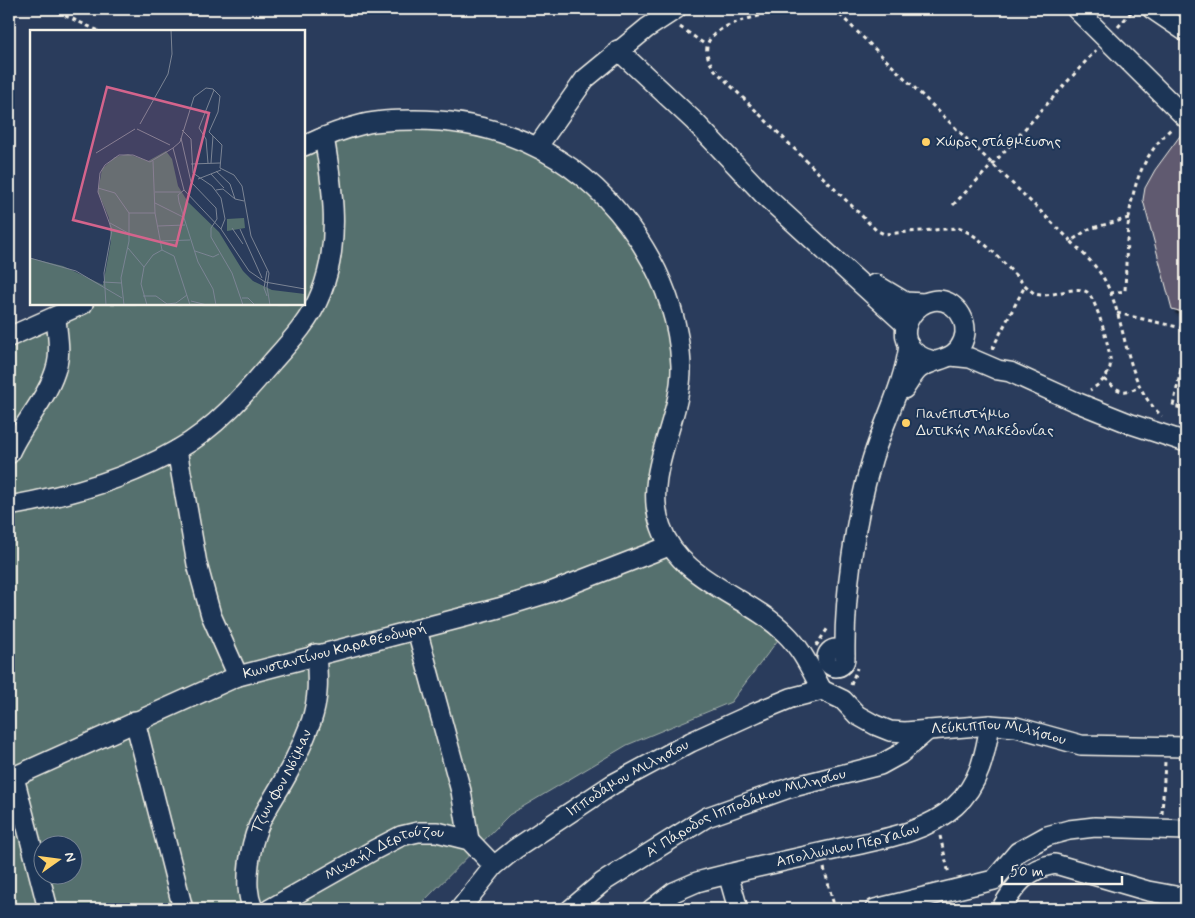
<svg xmlns="http://www.w3.org/2000/svg" width="1195" height="918" font-family="Mynerve,sans-serif">
	<defs>
		<filter id="shadow"><feDropShadow dx="4.5" dy="4.5" stdDeviation="1" flood-color="#0009"/></filter>
	</defs>
	<rect width="100%" height="100%" fill="#2a3c5c"/>
	<filter id="ink" filterUnits="userSpaceOnUse"><feTurbulence type="fractalNoise" baseFrequency=".02" numOctaves="2"/><feDisplacementMap in="SourceGraphic" scale="10" xChannelSelector="R" yChannelSelector="G"/><feConvolveMatrix kernelMatrix="1 2 1 2 8 2 1 2 1" color-interpolation-filters="sRGB"/></filter>
	<g filter="url(#ink)">
		<!-- green -->
		<path fill="#55706e" stroke="#a4b0ab" fill-rule="evenodd" d="M456,122L573,172L646,251L681,367L657,479L669,546L784,632L731,702L627,745L509,815L416,909H9V337L83,304H304V146L324,137ZM42,846H72V876H42Z"/>
		<!-- building -->
		<path fill="#605a70" stroke="#f4f1e8" filter="url(#shadow)" d="M1185,129H1186V313L1172,309L1143,200L1145,188L1155,170Z"/>
		<g fill="none" stroke-linecap="round" stroke-linejoin="round">
			<!-- minor casing -->
			<g stroke="#f4f1e8" stroke-width="22">
				<g id="minor">
					<path d="M1076,9L1186,118"/>
					<path d="M1152,9L1186,32"/>
					<path d="M618,50L694,121L764,195L906,325"/>
					<path d="M304,146C323,137 343,129 364,124C380,120 399,120 415,120C509,120 587,161 639,240C663,277 679,320 681,365C683,419 641,473 661,527C680,581 747,595 785,633C802,649 811,670 822,690"/>
					<path d="M538,146L585,79L647,28L676,9"/>
					<path d="M875,284L905,302L924,303"/>
					<path d="M9,337L83,304"/>
					<path d="M951,356L970,358L998,370L1010,372L1076,402L1131,424L1186,442"/>
					<path d="M904,389C909,383 913,373 920,368C935,358 956,361 963,341C967,332 965,320 959,312C927,272 872,345 933,361"/>
					<path d="M177,450L197,564L211,615L238,676"/>
					<path d="M9,454C22,423 49,398 57,365C61,350 57,333 56,318"/>
					<path d="M9,506C67,496 125,480 177,450C215,429 245,394 273,361C291,341 311,319 321,293C341,242 333,189 324,137"/>
					<path d="M417,630L461,791L469,840"/>
					<circle cx="836" cy="658" r="9"/>
					<path d="M845,655C844,596 855,517 872,460C884,421 904,385 909,345"/>
					<path id="s1" d="M822,690L843,700L857,715L875,725L890,731L905,732L990,725L1016,727L1081,745L1186,747"/>
					<path d="M135,721L183,909"/>
					<path d="M14,777L48,909"/>
					<path id="s2" d="M9,779L238,676L499,608L548,593L669,546"/>
					<path d="M728,874L738,909"/>
					<path id="s3" d="M253,909C247,894 247,881 249,864C254,821 270,807 289,771C297,756 305,738 311,722C319,699 318,678 316,654"/>
					<path id="s4" d="M270,909L374,850L401,836L418,832H437L469,840L494,866"/>
					<path id="s5" d="M460,909L494,866L515,849L613,784L691,742L757,712L791,698L822,690"/>
					<path id="s6" d="M571,909L603,882L707,817L789,788L880,765L900,754L928,730"/>
					<path id="s7" d="M652,909L674,892L697,882C745,869 794,859 842,848C881,839 924,834 955,806C979,785 985,755 990,725"/>
					<path d="M875,909L994,880L1018,852L1047,836L1069,830L1095,827L1186,830"/>
					<path d="M1001,909C1014,887 1027,868 1055,864L1148,891L1186,898"/>
				</g>
			</g>
			<!-- path -->
			<path stroke="#f4f1e8" stroke-width="3" stroke-dasharray="4 4" stroke-linecap="butt" d="M26,9L57,12L99,31
				M791,9C761,17 681,24 715,70L876,230L884,234L958,228C987,237 1011,275 1035,294C1052,299 1074,284 1087,292C1096,298 1113,356 1110,367C1108,377 1099,385 1090,390
				M834,9L1071,241
				M680,27L706,45
				M1118,27L1134,9
				M953,205L993,164L1096,50
				M1129,218L1089,229L1071,241C1082,253 1096,265 1104,279C1128,322 1123,382 1162,416
				M1110,293L1125,291C1128,229 1123,172 1173,127
				M1117,313L1186,329
				M1186,347L1173,406L1186,409
				M992,349L1025,286
				M1104,379C1118,391 1122,395 1139,387
				M816,646L828,628
				M851,685L857,668
				M1162,814L1165,762
				M940,836L949,874
				M824,868L835,909"/>
			<!-- minor -->
			<use href="#minor" stroke="#1d3557" stroke-width="19"/>
		</g>
	</g>
	<!-- markers -->
	<g fill="#ffd166" stroke="#1d3557" stroke-width="2">
		<circle cx="926" cy="142" r="5"/>
		<circle cx="906" cy="423" r="5"/>
	</g>
	<g text-anchor="middle" dominant-baseline="central" stroke-width="4" stroke-linejoin="round" paint-order="stroke">
		<!-- poi labels -->
		<g font-size="15" fill="#f4f1e8" stroke="#1d3557" text-anchor="start">
			<text x="936" y="142">Χώρος στάθμευσης</text>
			<text x="916" y="414">Πανεπιστήμιο<tspan x="916" dy="17">Δυτικής Μακεδονίας</tspan></text>
		</g>
		<!-- street labels -->
		<g font-size="15" fill="#f4f1e8" stroke="#1d3557">
			<text stroke="none"><textPath href="#s2" startOffset="351">Κωνσταντίνου Καραθεοδωρή</textPath></text>
			<text stroke="none"><textPath href="#s1" startOffset="190">Λεύκιππου Μιλήσιου</textPath></text>
			<text stroke="none"><textPath href="#s5" startOffset="215">Ιπποδάμου Μιλησίου</textPath></text>
			<text stroke="none"><textPath href="#s3" startOffset="135">Τζων Φον Νόϊμαν</textPath></text>
			<text stroke="none"><textPath href="#s6" startOffset="202">Α' Πάροδος Ιπποδάμου Μιλησίου</textPath></text>
			<text stroke="none"><textPath href="#s7" startOffset="208">Απολλώνιου Περγαίου</textPath></text>
			<text stroke="none"><textPath href="#s4" startOffset="129">Μιχαήλ Δερτούζου</textPath></text>
		</g>
	</g>
	<!-- overview -->
	<g transform="translate(30 30)">
		<rect width="275" height="275" fill="#2a3c5c"/>
		<path d="M136,121L142,129L148,156L158,172L189,202L213,241L223,251L242,260L275,264V275H0V228L33,236L73,255L81,211L79,188L68,162L72,139L85,127L98,124L118,131ZM214,188L215,198L197,201V189Z" fill="#55706e"/>
		<path fill="none" stroke="#7b8494" stroke-width="1" d="M110,94L138,44L142,24L141,0M107,99L140,115M152,100L161,109L163,143L182,156L191,168L195,189L191,199M151,108L161,152L186,178L187,189L181,198V207L202,243L213,275M143,118L154,160L191,199L219,241L235,252L275,259M66,123L105,99M123,131L125,183L132,220M178,133L176,109L169,98L184,60M181,133L183,106M161,134L190,133M186,141L200,154L205,169M181,144L194,158M168,149L191,140M68,158L85,163L99,183V211L91,248L94,275M154,160L148,165L149,172L168,232L183,259L186,275M186,160L193,159L205,169L214,171M125,162H150M125,173L153,187M99,183H125M80,193L100,204M128,196L155,195M202,198L213,214M210,199L232,248M130,211L160,210M98,218L114,237M165,221L183,227L189,224M0,228L46,241L92,268M237,241L234,258L237,266M73,252L91,253M113,266H126L137,274L146,273L157,265M212,268H218L225,275M161,271L177,275M76,275L74,243L82,200L68,162L70,143L75,135L89,125H103L120,132L143,118L150,112L164,67L176,58L183,59L190,66L188,82L179,102L192,115L190,138L204,145L212,156L221,206L239,243L237,257L240,275M117,275L111,254L114,237L123,225L132,220L144,226L160,275"/>
		<path fill="#d4648c" fill-opacity="0.15" stroke="#d4648c" stroke-width="2.5" d="M77,57L179,83L146,216L43,190Z"/>
		<rect width="275" height="275" fill="none" stroke="#f4f1e8" stroke-width="2.5"/>
	</g>
	<!-- margin -->
	<rect width="1195" height="918" fill="none" stroke="#1d3557" stroke-width="30"/>
	<rect x="15" y="15" width="1165" height="888" fill="none" stroke="#f4f1e8" stroke-width="2" filter="url(#ink)"/>
	<!-- north arrow -->
	<g transform="translate(58 860) rotate(76)"><circle r="24" fill="#1d3557" stroke="#738091"/>
	<path d="M0-4L9 19L0 12L-9 19Z" fill="#ffd166"/>
	<text y="-8" font-size="14" font-weight="bold" text-anchor="middle" fill="#f4f1e8">N</text>
	</g>
	<!-- scale -->
	<path d="M1002 876v8h120v-8" fill="none" stroke="#f4f1e8" stroke-width="2.5"/>
	<text x="1010" y="876" font-size="15" fill="#f4f1e8" stroke="#1d3557" stroke-width="4" paint-order="stroke">50 m</text>
</svg>
